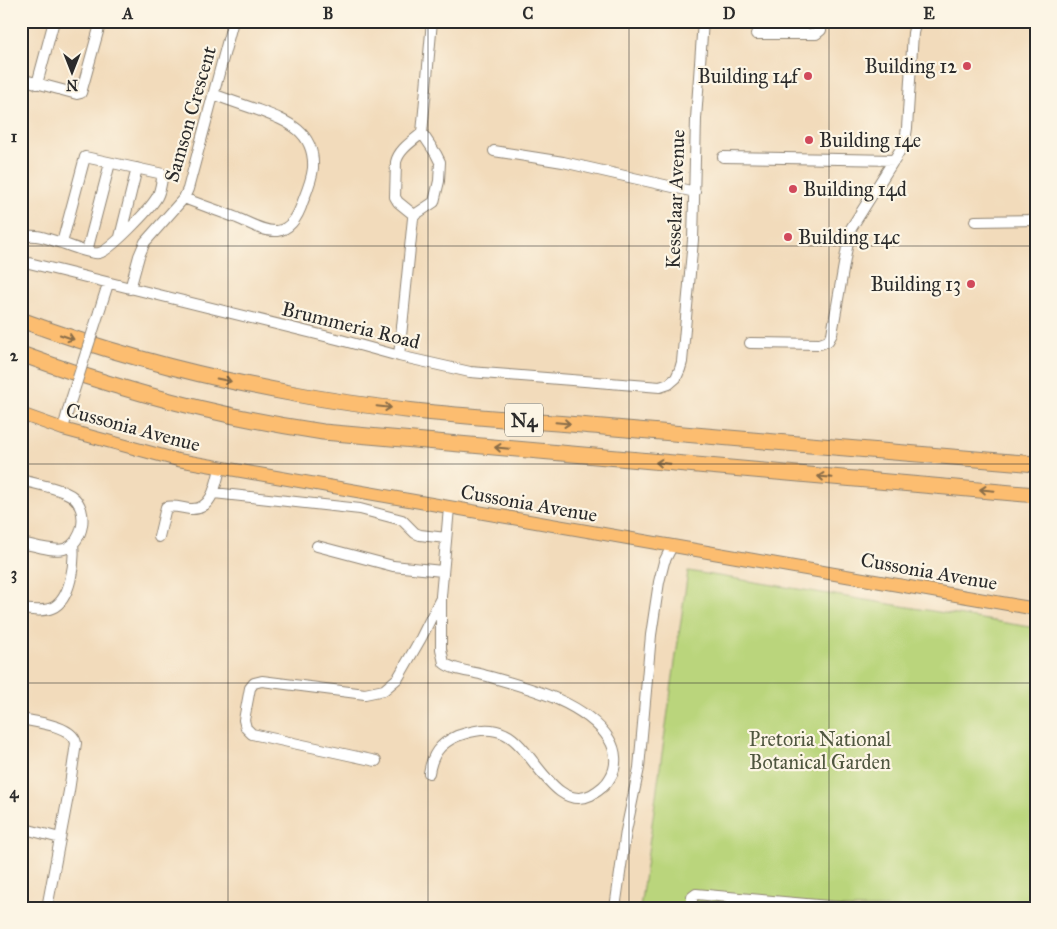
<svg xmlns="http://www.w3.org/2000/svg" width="1057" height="929" font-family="'IM FELL Great Primer',serif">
	<rect width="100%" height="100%" fill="#fcf5e5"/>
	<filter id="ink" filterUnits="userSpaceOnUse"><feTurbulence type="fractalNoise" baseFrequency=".02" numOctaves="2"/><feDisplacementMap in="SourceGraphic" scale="10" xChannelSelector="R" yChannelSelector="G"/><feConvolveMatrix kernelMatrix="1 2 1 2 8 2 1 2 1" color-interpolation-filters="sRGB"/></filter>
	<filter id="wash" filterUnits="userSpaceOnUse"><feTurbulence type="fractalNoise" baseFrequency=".0096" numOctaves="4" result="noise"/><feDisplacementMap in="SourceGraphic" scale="20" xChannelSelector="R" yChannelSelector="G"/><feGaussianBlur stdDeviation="1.12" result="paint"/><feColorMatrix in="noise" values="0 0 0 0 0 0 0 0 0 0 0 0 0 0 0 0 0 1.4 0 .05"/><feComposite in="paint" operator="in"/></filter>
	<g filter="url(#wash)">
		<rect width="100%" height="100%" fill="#f2dbbb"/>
		<!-- green -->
		<path fill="#bad57b" stroke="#728053" d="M688,571L1036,628V908H640Z"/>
	</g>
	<g filter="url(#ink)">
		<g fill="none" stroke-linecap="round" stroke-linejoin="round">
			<!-- minor casing -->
			<g stroke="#8e8373" stroke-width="12">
				<path id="minor" d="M756,34H816L821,30L823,21
					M21,79L77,94L81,93L101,21
					M37,84L54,21
					M494,151L563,162L695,192
					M723,157L895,160
					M184,198C201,205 219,211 237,218C249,223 264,232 277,231C292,229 299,214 303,201C307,191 312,179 313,168C315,131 287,121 258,110C243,105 229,100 215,95
					M414,215L398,202L395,197L396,162C399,149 413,141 422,133
					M975,221L1036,220
					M120,237L137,168
					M21,239C32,231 50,240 62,243L85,157L163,174C161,182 161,190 157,197C151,208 110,251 99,253C92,255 70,246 62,243
					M87,251L110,163
					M21,261L341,340L399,356L470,372L660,387L669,384L676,378L680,369L682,362L693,240L696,119L703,21
					M130,289L139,256L145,242L184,198L188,189L233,21
					M99,312L108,284
					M750,343L820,344L828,341L832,334L850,230L899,152L905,141L907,128L913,33L916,21
					M399,356L413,218L416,214L434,202L439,181L440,162L436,154L422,133L432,21
					M63,429L70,403
					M21,480C35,484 62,488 73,497C89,510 84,543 64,549C54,552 32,545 21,543
					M214,493L360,509L402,520L415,533L420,535L446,538
					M159,537L166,507C174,505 182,508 190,509C212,511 216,485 220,468
					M317,546L393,566L442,571
					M21,609C31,610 43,612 52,608C71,600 75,562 73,544
					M21,719C36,722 73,726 76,743L69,791L47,908
					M376,761L252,734L246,728L244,720L250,688L254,683L262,681L365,694L384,690L398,678L421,638L440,600
					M429,773C432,755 439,744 457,736C472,731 489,726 505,734C533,747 554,813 591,795C598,791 606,786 610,778C618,766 616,750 609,739C584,700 522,686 480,674C468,671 453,670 444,663L441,649V596L449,508
					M21,828L60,838
					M615,908L626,831L639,768L651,635L659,582L664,562L672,546
					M692,908V897L696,894L851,908"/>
			</g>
			<!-- major casing -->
			<g stroke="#8e8373" stroke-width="14">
				<path id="major" d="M21,414L63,429L178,460L1036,609"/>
			</g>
			<!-- highway casing -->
			<g stroke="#8e8373" stroke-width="17">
				<path id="highway" d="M21,320C110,353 202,377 295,394C396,413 502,418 603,427C747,440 892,452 1036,464
					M21,354C119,390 220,417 323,432L1036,495"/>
			</g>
			<!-- minor -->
			<use href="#minor" stroke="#fff" stroke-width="10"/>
			<!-- major -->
			<use href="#major" stroke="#fcbd6f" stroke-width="12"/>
			<!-- highway -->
			<use href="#highway" stroke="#fcbd6f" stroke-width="15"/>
			<!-- minor-bridge casing -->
			<g stroke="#8e8373" stroke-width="12" stroke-linecap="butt">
				<path id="minor-bridge" d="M70,403L99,312"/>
			</g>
			<!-- minor-bridge -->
			<use href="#minor-bridge" stroke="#fff" stroke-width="10"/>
		</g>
		<!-- one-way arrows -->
		<defs><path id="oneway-shaft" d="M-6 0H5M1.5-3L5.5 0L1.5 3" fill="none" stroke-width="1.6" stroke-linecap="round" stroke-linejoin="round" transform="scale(1.25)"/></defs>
		<g stroke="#896d4a">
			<use href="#oneway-shaft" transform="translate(67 337) rotate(19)"/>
			<use href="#oneway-shaft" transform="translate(224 380) rotate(12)"/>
			<use href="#oneway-shaft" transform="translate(384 407) rotate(6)"/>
			<use href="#oneway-shaft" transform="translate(563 423) rotate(5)"/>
			<use href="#oneway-shaft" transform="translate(502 448) rotate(-175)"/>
			<use href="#oneway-shaft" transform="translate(663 463) rotate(-175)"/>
			<use href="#oneway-shaft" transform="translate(825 477) rotate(-175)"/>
			<use href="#oneway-shaft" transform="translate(987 490) rotate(-175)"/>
		</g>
	</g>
	<!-- grid -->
	<path fill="none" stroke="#2b2b2b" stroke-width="1" stroke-opacity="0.55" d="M228,21V908M428,21V908M629,21V908M829,21V908M21,246H1036M21,464H1036M21,683H1036"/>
	<!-- markers -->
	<g fill="#d1495b" stroke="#fcf5e5" stroke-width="2">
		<circle cx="967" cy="66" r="5"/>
		<circle cx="808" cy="76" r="5"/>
		<circle cx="809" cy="140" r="5"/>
		<circle cx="793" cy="189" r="5"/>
		<circle cx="788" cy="237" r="5"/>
		<circle cx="971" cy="284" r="5"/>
	</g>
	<g text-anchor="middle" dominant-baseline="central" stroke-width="4.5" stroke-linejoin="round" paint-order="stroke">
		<!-- shield labels -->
		<rect fill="#fcf5e5" stroke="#6a6863" stroke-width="1" x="505" y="403.5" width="38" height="33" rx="4"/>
		<g font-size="19" font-weight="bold" fill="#2b2b2b">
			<text x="524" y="420">N4</text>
		</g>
		<!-- poi labels -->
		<g font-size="20" fill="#2b2b2b" stroke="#fcf5e5" text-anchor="end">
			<text x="957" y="66">Building 12</text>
			<text x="798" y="76">Building 14f</text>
			<text x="819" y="140" text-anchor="start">Building 14e</text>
			<text x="803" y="189" text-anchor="start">Building 14d</text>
			<text x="798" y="237" text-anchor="start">Building 14c</text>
			<text x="961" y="284">Building 13</text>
		</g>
		<!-- street labels -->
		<g font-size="20" fill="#2b2b2b" stroke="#fcf5e5">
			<text transform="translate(190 114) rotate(-74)">Samson Crescent</text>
			<text transform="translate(675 199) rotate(-88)">Kesselaar Avenue</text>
			<text transform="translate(351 325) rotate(14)">Brummeria Road</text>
			<text transform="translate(133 427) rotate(15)">Cussonia Avenue</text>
			<text transform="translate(529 503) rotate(10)">Cussonia Avenue</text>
			<text transform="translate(929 571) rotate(10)">Cussonia Avenue</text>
		</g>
		<!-- park labels -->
		<g font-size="20" fill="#4f563f" stroke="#fcf5e5">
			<text x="820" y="739">Pretoria National<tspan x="820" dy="23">Botanical Garden</tspan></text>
		</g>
	</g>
	<!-- margin -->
	<rect width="1057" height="929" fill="none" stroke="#fcf5e5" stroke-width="55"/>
	<!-- north arrow -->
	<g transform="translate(72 72) rotate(180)" stroke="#fcf5e5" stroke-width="4" paint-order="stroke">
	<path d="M0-4L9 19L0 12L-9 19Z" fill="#2b2b2b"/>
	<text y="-8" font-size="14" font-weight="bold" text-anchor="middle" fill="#2b2b2b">N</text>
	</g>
	<rect x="28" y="28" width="1002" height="874" fill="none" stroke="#2b2b2b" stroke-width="2"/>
	<g font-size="16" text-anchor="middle" font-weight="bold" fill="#2b2b2b">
		<text x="128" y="19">A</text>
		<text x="328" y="19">B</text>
		<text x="528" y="19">C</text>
		<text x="729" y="19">D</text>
		<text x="929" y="19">E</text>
		<text x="14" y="142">1</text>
		<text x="14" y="361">2</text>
		<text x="14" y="579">3</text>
		<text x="14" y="798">4</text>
	</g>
</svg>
